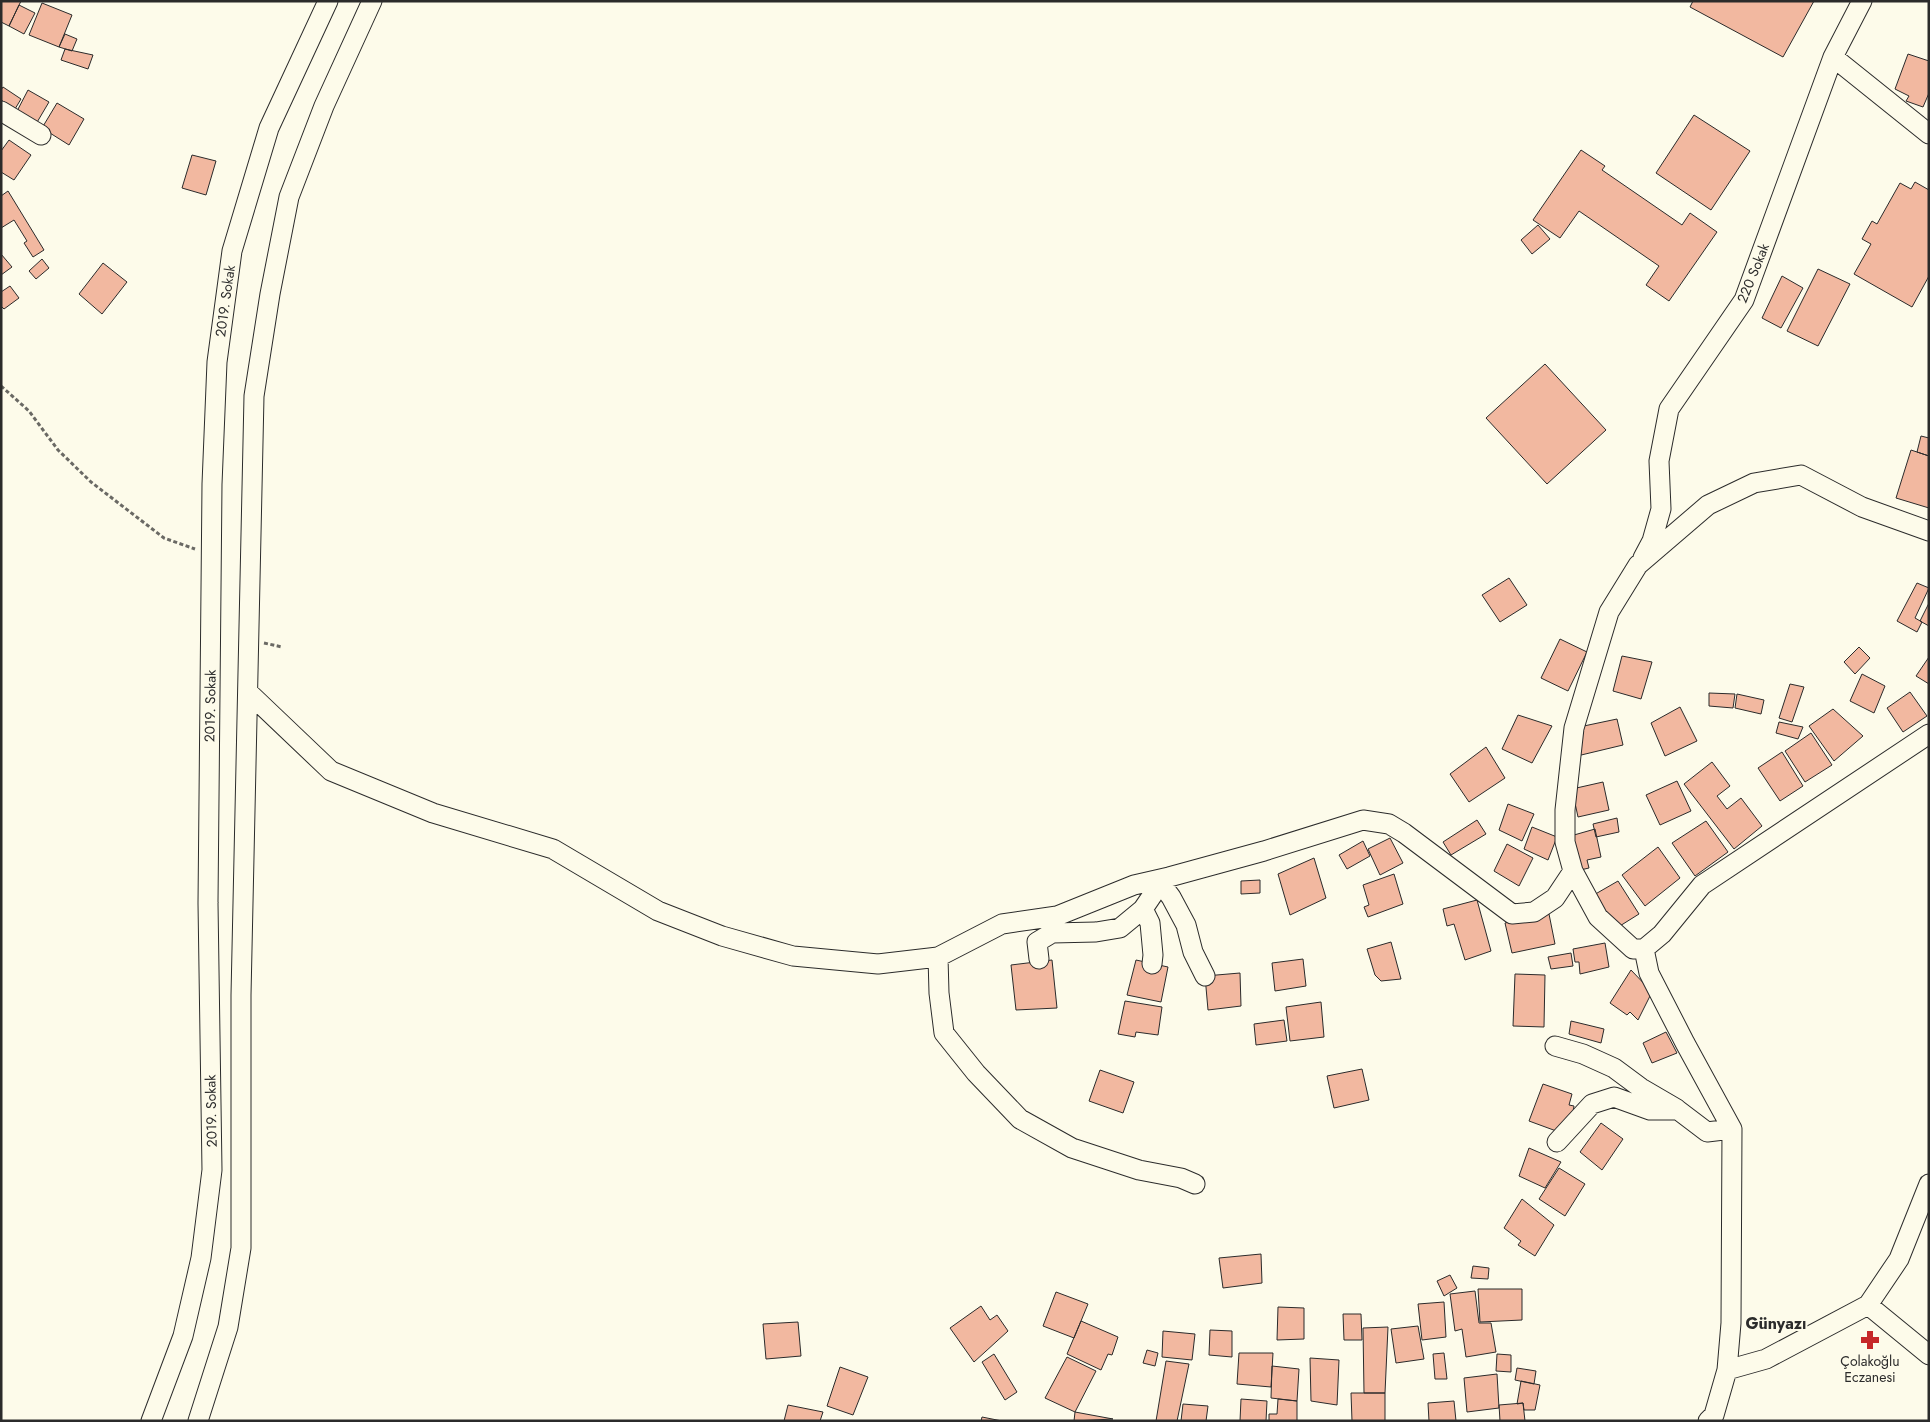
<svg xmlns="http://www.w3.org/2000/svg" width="1930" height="1422" font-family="Jost,sans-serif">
	<rect width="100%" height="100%" fill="#fdfbea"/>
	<!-- building -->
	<path fill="#f2b8a0" stroke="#2b2b2b" d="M1,1H21L9,26L1,22Z
		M1693,1H1814L1783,57L1690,7Z
		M42,3L72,15L59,47L29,35Z
		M19,5L35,13L24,34L9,26Z
		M65,34L77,39L72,51L59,47Z
		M65,49L93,55L88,69L61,60Z
		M1908,54L1929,61V93L1923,107L1906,101L1909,96L1895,89Z
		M3,87L21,99L15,109L1,100V90Z
		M28,90L49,102L36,124L16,113Z
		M57,103L84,119L69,145L42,128Z
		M1694,115L1750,151L1711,210L1656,173Z
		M9,140L31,155L14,180L1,172V151Z
		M1581,150L1605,166L1602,170L1682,225L1690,213L1717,232L1669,301L1646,285L1659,266L1579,211L1560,238L1533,220Z
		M192,155L216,161L206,195L182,188Z
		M1915,182L1929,190V276L1912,307L1854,274L1871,244L1862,239L1872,221L1877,224L1900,183L1911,189Z
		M8,191L44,250L33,257L24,243L27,241L14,220L1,228V196Z
		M1538,225L1550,239L1532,254L1521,240Z
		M1,254L12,267L1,275Z
		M42,259L49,268L36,279L29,271Z
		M103,263L127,282L102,314L79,294Z
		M1818,269L1850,284L1818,346L1787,331Z
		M1782,276L1803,288L1781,328L1762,318Z
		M10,286L19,298L4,309L1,306V292Z
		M1545,364L1606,430L1547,484L1486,418Z
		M1921,436L1929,438V456L1917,452Z
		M1911,450L1929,456V508L1896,498Z
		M1509,578L1527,605L1500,622L1482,595Z
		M1917,583L1929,588L1915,618L1922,622L1917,632L1897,621Z
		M1929,603V626L1920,621Z
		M1560,639L1587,652L1568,691L1541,678Z
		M1859,647L1870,658L1855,674L1844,662Z
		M1622,656L1652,662L1641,699L1613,691Z
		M1929,657V684L1916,676Z
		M1862,674L1885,686L1874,713L1850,701Z
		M1790,684L1804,687L1792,722L1779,718Z
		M1910,692L1927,716L1903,732L1887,708Z
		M1709,693L1735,694L1733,708L1709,706Z
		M1737,694L1764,700L1761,714L1735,708Z
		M1680,707L1697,741L1665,756L1651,723Z
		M1833,709L1863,736L1834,761L1809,726Z
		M1518,715L1552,726L1532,763L1502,749Z
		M1617,719L1623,745L1577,756L1579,727Z
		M1779,722L1803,727L1798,739L1776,733Z
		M1811,733L1832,765L1805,782L1785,751Z
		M1486,747L1505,778L1469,802L1450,774Z
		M1782,752L1803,786L1780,801L1758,768Z
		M1712,762L1730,786L1717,796L1727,809L1741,798L1762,826L1734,849L1684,784Z
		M1677,781L1691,811L1660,825L1646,795Z
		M1603,782L1609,810L1578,817L1572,789Z
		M1508,804L1534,814L1522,841L1499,830Z
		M1617,818L1619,832L1596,837L1593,824Z
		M1477,820L1486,834L1451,855L1443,842Z
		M1706,821L1728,852L1695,876L1672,843Z
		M1532,827L1557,837L1548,860L1524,849Z
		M1595,829L1601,857L1587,860L1589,868L1576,871L1567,837Z
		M1390,838L1403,863L1380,875L1368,849Z
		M1363,841L1370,856L1347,869L1339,855Z
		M1507,844L1533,858L1519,886L1494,871Z
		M1658,847L1680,878L1645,906L1622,875Z
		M1314,858L1326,898L1290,915L1278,874Z
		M1394,874L1403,904L1368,917L1364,907L1369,905L1363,885Z
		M1260,880V893L1241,894V881Z
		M1618,881L1639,914L1615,929L1592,896Z
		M1477,900L1491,951L1465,960L1454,924L1447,926L1443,909Z
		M1549,914L1555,944L1512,953L1505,923Z
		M1391,942L1401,979L1381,981L1375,975L1367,949Z
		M1605,943L1609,967L1580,974L1579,962H1575L1573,949Z
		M1571,953L1573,966L1551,969L1548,957Z
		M1303,959L1306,986L1275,991L1272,963Z
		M1052,960L1057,1008L1016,1010L1011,965Z
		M1136,960L1168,967L1161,1002L1127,995Z
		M1631,970L1652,992L1638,1020L1630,1012L1627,1015L1610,1003Z
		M1240,973L1241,1006L1208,1010L1205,976Z
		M1515,974L1545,975L1544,1027L1513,1026Z
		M1125,1001L1162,1007L1158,1035L1136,1032L1135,1037L1118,1034Z
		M1321,1002L1324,1037L1290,1041L1286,1007Z
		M1284,1020L1287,1041L1256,1045L1254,1024Z
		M1571,1021L1604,1029L1601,1043L1569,1034Z
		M1666,1032L1677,1053L1652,1063L1643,1043Z
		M1362,1069L1369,1100L1334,1108L1327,1076Z
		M1100,1070L1134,1082L1123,1113L1089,1101Z
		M1543,1084L1572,1094L1569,1105L1574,1106L1571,1124L1559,1132L1529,1121Z
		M1601,1123L1623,1139L1602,1170L1580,1152Z
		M1529,1148L1561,1162L1545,1188L1519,1176Z
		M1559,1168L1585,1184L1565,1216L1539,1199Z
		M1522,1199L1554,1225L1535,1256L1518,1245L1521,1241L1504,1228Z
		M1261,1254L1262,1283L1223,1288L1219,1258Z
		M1473,1266L1489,1268L1488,1279L1471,1278Z
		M1450,1275L1457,1288L1444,1296L1437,1281Z
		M1478,1289H1522V1320L1480,1322Z
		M1475,1291L1479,1323H1491L1496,1352L1466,1357L1462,1329L1455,1331L1450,1294Z
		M1056,1292L1088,1304L1074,1338L1043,1326Z
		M1444,1302L1446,1337L1422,1340L1418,1304Z
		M981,1306L990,1320L997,1315L1008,1331L974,1362L950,1328Z
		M1278,1307L1304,1308V1339L1277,1340Z
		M1343,1314H1361L1362,1340H1344Z
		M1081,1321L1118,1337L1112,1355L1108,1354L1101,1370L1067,1354Z
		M798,1322L801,1356L766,1359L763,1324Z
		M1418,1326L1424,1359L1396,1363L1391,1329Z
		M1388,1327L1385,1393H1364L1363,1328Z
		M1210,1330L1232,1331V1357L1209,1355Z
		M1163,1331L1195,1334L1192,1360L1162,1357Z
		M1147,1350L1158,1353L1155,1366L1143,1363Z
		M1239,1353H1273L1271,1387L1237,1384Z
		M1444,1353L1447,1379H1435L1433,1354Z
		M994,1354L1017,1392L1005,1400L982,1362Z
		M1497,1354L1511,1355V1372L1496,1371Z
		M1067,1357L1096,1371L1075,1412L1045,1398Z
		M1310,1358L1339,1360L1337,1405L1311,1401Z
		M1166,1361L1189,1364L1177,1421H1156Z
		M1272,1366L1299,1369L1297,1401L1271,1398Z
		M840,1367L868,1377L853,1415L827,1406Z
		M1517,1368L1536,1371L1534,1384L1515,1380Z
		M1497,1374L1499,1408L1467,1412L1464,1378Z
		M1521,1381L1540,1385L1535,1410H1524L1523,1403L1517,1404Z
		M1351,1393H1385V1421H1352Z
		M1241,1399L1267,1401L1266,1421H1240Z
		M1278,1399L1297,1401V1421H1269V1414H1277Z
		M1454,1401L1456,1421H1429L1428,1403Z
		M1523,1403L1525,1421H1500L1499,1405Z
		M1183,1404L1208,1406L1206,1421H1181Z
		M788,1405L823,1412L820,1421H784Z
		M1075,1412L1113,1419L1074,1421Z
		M982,1417L1002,1421H981Z"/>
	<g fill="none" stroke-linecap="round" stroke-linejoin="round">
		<!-- minor casing -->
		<g stroke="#2b2b2b" stroke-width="21">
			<path id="minor" d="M1833,57L1929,134
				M1,111L41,135
				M1643,558L1652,541L1661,509L1659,461L1669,409L1744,300L1833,57L1862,1
				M248,692L331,771L433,813L553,849L658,911L722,936L793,956L878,964L938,957L1002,924L1057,916L1134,885L1169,877L1264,851L1363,820L1389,824L1404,833L1512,914L1534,912L1555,898L1573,871
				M1161,884L1171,897L1186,925L1193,952L1205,976
				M1143,909L1150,923L1153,955L1152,964
				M1644,949H1633L1598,917L1573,871L1565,842V810L1574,728L1609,612L1638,565L1708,505L1754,483L1801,475L1862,507L1929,531
				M938,957L939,993L944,1033L976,1073L1020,1119L1072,1148L1139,1170L1181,1178L1195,1184
				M1039,959L1037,942L1052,933L1096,932L1120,928L1143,909L1164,878
				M1555,1046L1583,1054L1614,1068L1641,1088L1677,1109
				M1557,1142L1592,1104L1614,1097L1650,1110H1678L1707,1132L1732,1129
				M1868,1305L1899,1259L1929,1184
				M1727,1370L1766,1359L1868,1305L1929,1355
				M151,1421L183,1336L201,1258L212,1170L208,903L212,484L217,362L232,251L269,128L328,1
				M198,1421L228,1327L241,1248V995L254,396L270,294L289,197L324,106L372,1
				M1708,1421L1714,1415L1727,1370L1731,1323L1732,1129L1685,1043L1649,973L1644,949L1662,934L1702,885L1929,734"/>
		</g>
		<!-- path -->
		<path stroke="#6a6964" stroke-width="3" stroke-dasharray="4 2.5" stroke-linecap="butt" d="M1,386L29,411L58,450L91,482L164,538L195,549
			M264,643L282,647"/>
		<!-- minor -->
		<use href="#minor" stroke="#fdfbea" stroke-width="19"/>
	</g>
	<!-- icons -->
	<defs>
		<g id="pharmacy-bare" transform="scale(1.5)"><path d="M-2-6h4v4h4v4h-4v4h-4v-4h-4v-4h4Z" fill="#c62828" stroke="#fdfbea" stroke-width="2.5" paint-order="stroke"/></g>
	</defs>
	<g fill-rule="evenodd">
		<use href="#pharmacy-bare" x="1870" y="1340"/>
	</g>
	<g text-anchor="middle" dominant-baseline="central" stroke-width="4" stroke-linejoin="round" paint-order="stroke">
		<!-- street labels -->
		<g font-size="14" fill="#2b2b2b" stroke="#fdfbea">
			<text transform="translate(1753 273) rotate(-68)">220 Sokak</text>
			<text transform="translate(225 301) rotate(-82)">2019. Sokak</text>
			<text transform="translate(210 706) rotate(-89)">2019. Sokak</text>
			<text transform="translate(211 1111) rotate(-91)">2019. Sokak</text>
		</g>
		<!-- poi labels -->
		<g font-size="14" fill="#2b2b2b" stroke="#fdfbea">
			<text x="1870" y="1361">Çolakoğlu<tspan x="1870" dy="16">Eczanesi</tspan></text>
		</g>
		<!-- quarter labels -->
		<g font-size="16" font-weight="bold" fill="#2b2b2b" stroke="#fdfbea">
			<text x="1776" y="1323">Günyazı</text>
		</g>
	</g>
	<!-- border -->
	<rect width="1930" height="1422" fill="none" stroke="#2b2b2b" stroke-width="5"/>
</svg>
